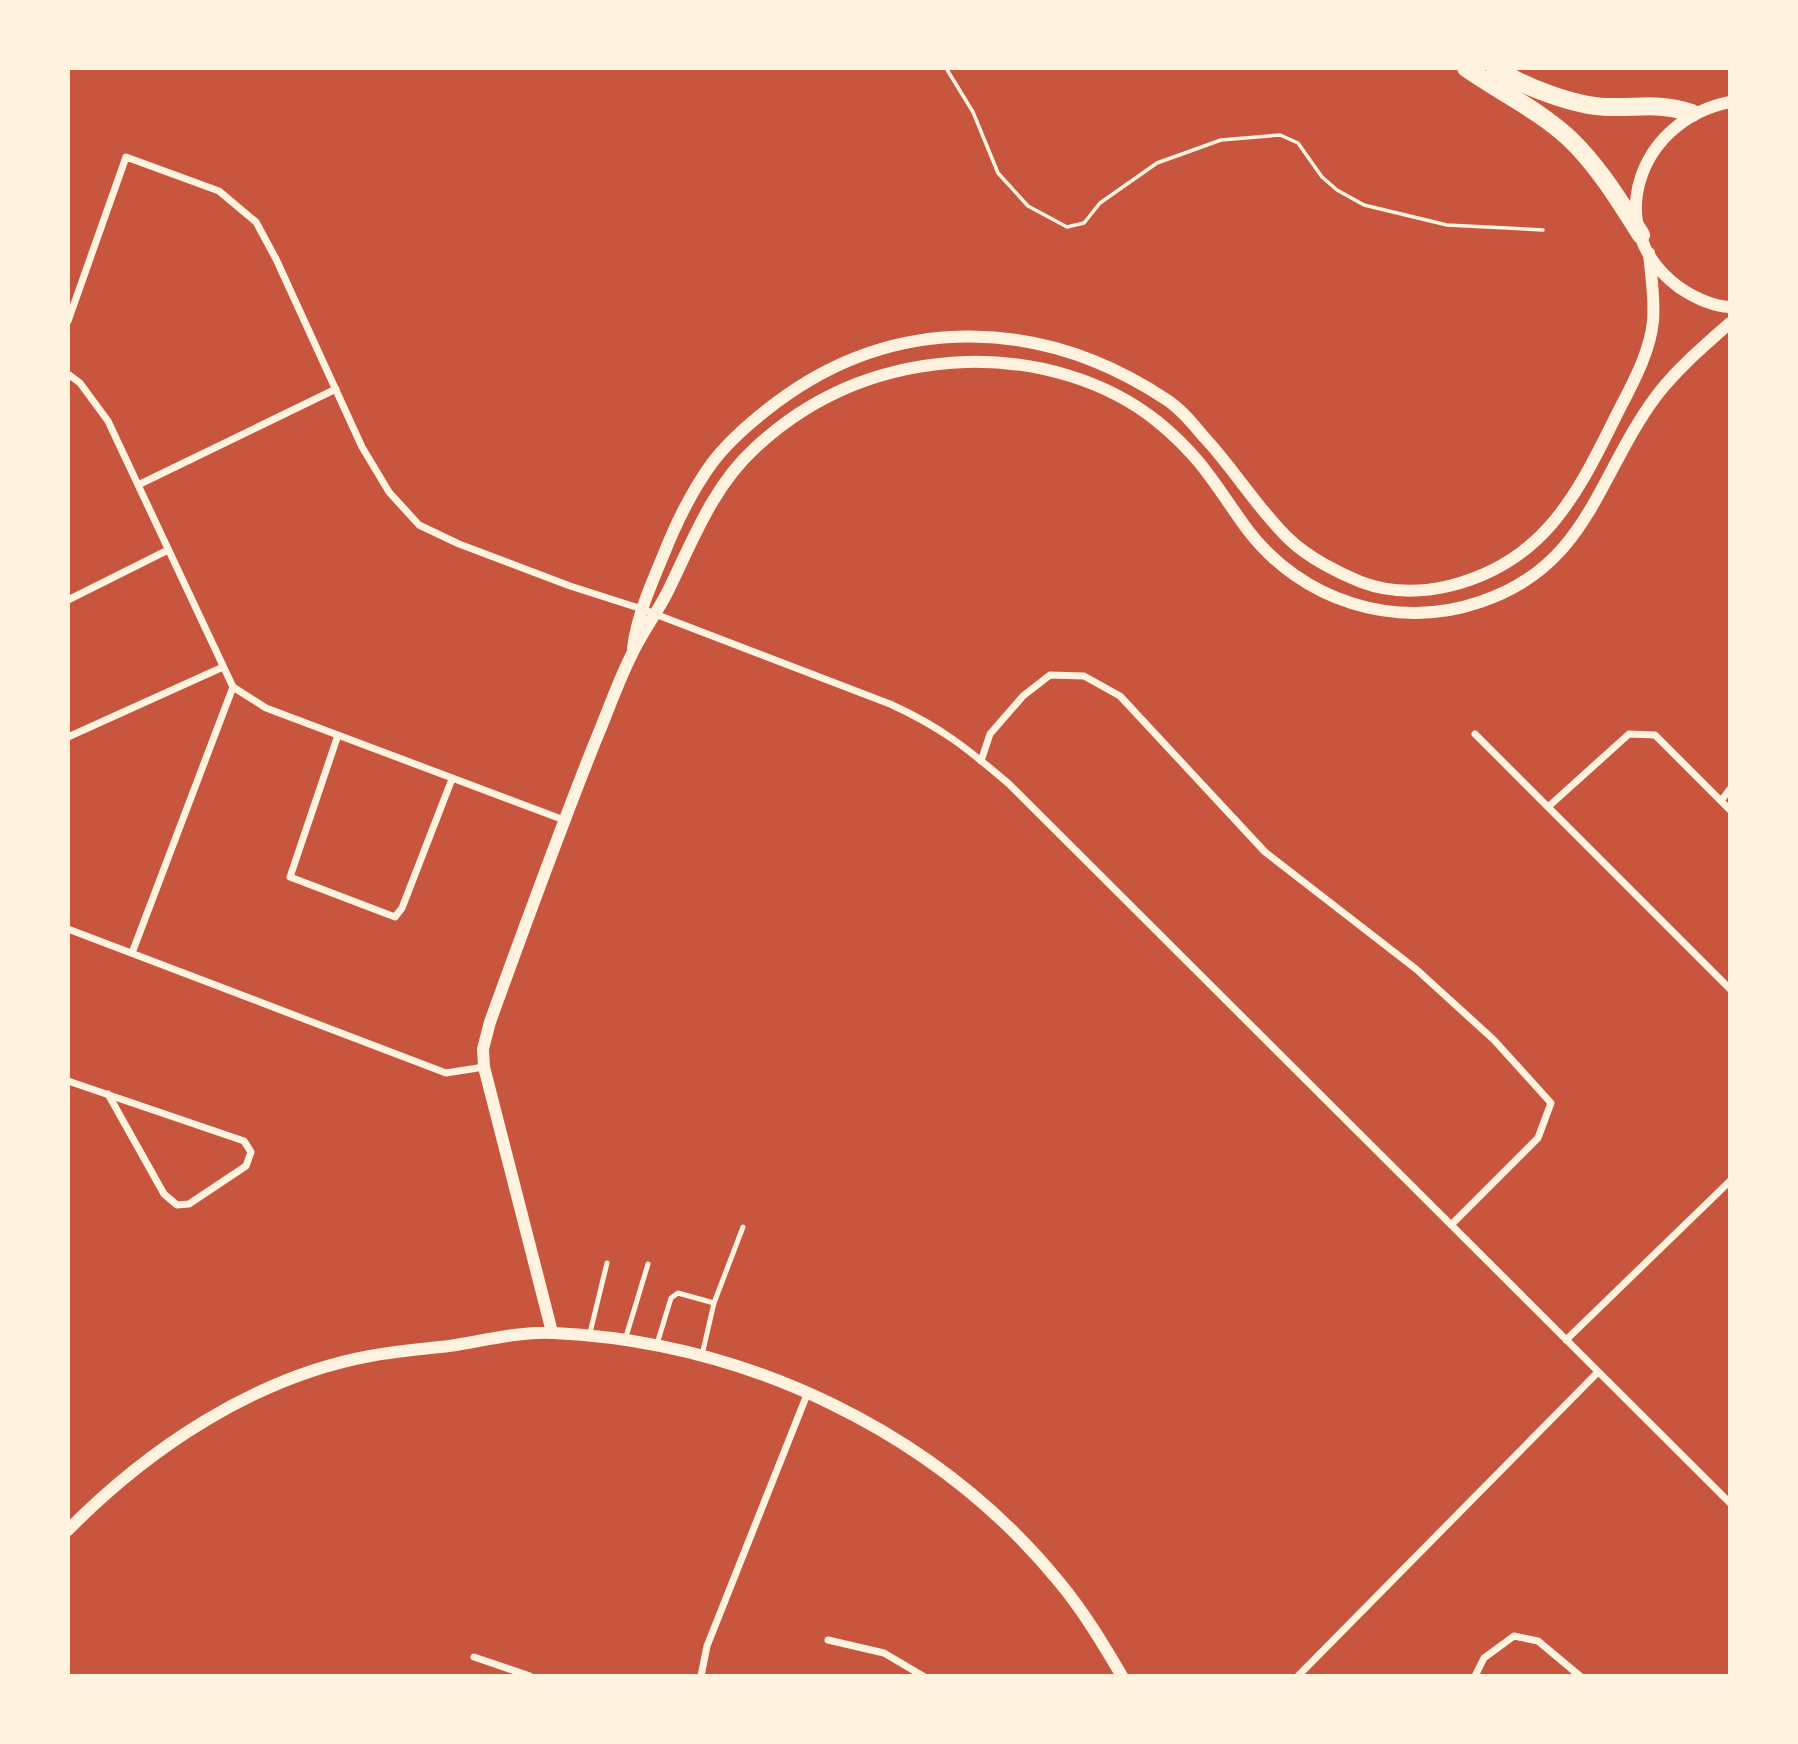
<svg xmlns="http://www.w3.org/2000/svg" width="1798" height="1744" font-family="Poppins,sans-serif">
	<rect width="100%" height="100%" fill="#c8553d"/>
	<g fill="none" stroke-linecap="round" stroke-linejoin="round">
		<!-- path -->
		<path stroke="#fff3e0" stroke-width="3.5" d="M946,68L973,112L998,173L1028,206L1067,227L1084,223L1100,203L1157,163L1221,140L1280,135L1298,143L1322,177L1337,190L1364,205L1447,225L1543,230"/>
		<!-- service -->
		<path stroke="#fff3e0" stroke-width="5" d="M589,1337L607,1263
			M625,1340L648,1264
			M657,1344L671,1298L678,1293L714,1303L743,1227
			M702,1355L714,1303"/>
		<!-- minor -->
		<path stroke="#fff3e0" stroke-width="7" d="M68,321L126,157L219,191L256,222L276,259L362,447L389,492L419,525L459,544L570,586L642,609L890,704C941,727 968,749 1009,784L1730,1503
			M68,374L80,383L108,421L233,687L266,708L564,820
			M138,485L336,389
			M68,600L168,550
			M1475,734L1730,989
			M338,735L290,877L395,917L402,908L452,779
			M68,737L223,667
			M981,761L990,734L1023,696L1050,675L1084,676L1120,696L1265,852L1416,969L1494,1040L1551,1103L1538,1138L1451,1225
			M1721,801L1730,789
			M1548,807L1629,734L1655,735L1730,810
			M68,929L446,1073L484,1067
			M132,953L233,687
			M68,1081L244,1141L251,1152L246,1166L189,1204L177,1205L164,1194L108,1094
			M1566,1340L1730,1181
			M828,1640L884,1653L923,1676
			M474,1657L530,1676
			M701,1676L707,1646L808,1392
			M1298,1676L1598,1372
			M1475,1676L1484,1658L1514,1636L1538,1641L1580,1676"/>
		<!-- tertiary -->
		<path stroke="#fff3e0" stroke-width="12" d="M1730,102C1638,120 1599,230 1680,288C1695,298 1712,306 1730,307
			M633,648C637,616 651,585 663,556C676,523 691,492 712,463C730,439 753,420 777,402C898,312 1044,318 1167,400C1181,409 1193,424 1204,437C1234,469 1259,511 1290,540C1308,557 1338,573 1361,582C1390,593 1419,593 1449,586C1542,563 1575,499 1615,418C1630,388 1650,354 1653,321C1655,299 1651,275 1649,253
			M552,1332L484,1067L483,1049L490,1022C524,928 558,835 595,742C607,714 617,684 631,656C641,634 657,613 668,591C692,542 713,486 755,448C814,393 886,365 966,362C1033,360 1105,379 1158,422C1202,458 1215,485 1247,529C1301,601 1396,631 1480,602C1589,566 1597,475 1657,395C1678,368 1704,346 1730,323
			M68,1530C149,1448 255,1377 370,1356C396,1351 423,1349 449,1346C483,1341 520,1331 554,1333C747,1342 937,1432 1060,1583C1084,1612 1103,1644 1122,1676"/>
		<!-- primary -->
		<path stroke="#fff3e0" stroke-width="18" d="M1466,68C1500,92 1539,110 1570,139C1599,167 1620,202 1641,235
			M1495,68C1522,86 1574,106 1607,107C1641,108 1657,102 1692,113"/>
	</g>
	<!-- border -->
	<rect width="1798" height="1744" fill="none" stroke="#fff3e0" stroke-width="140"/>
</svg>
